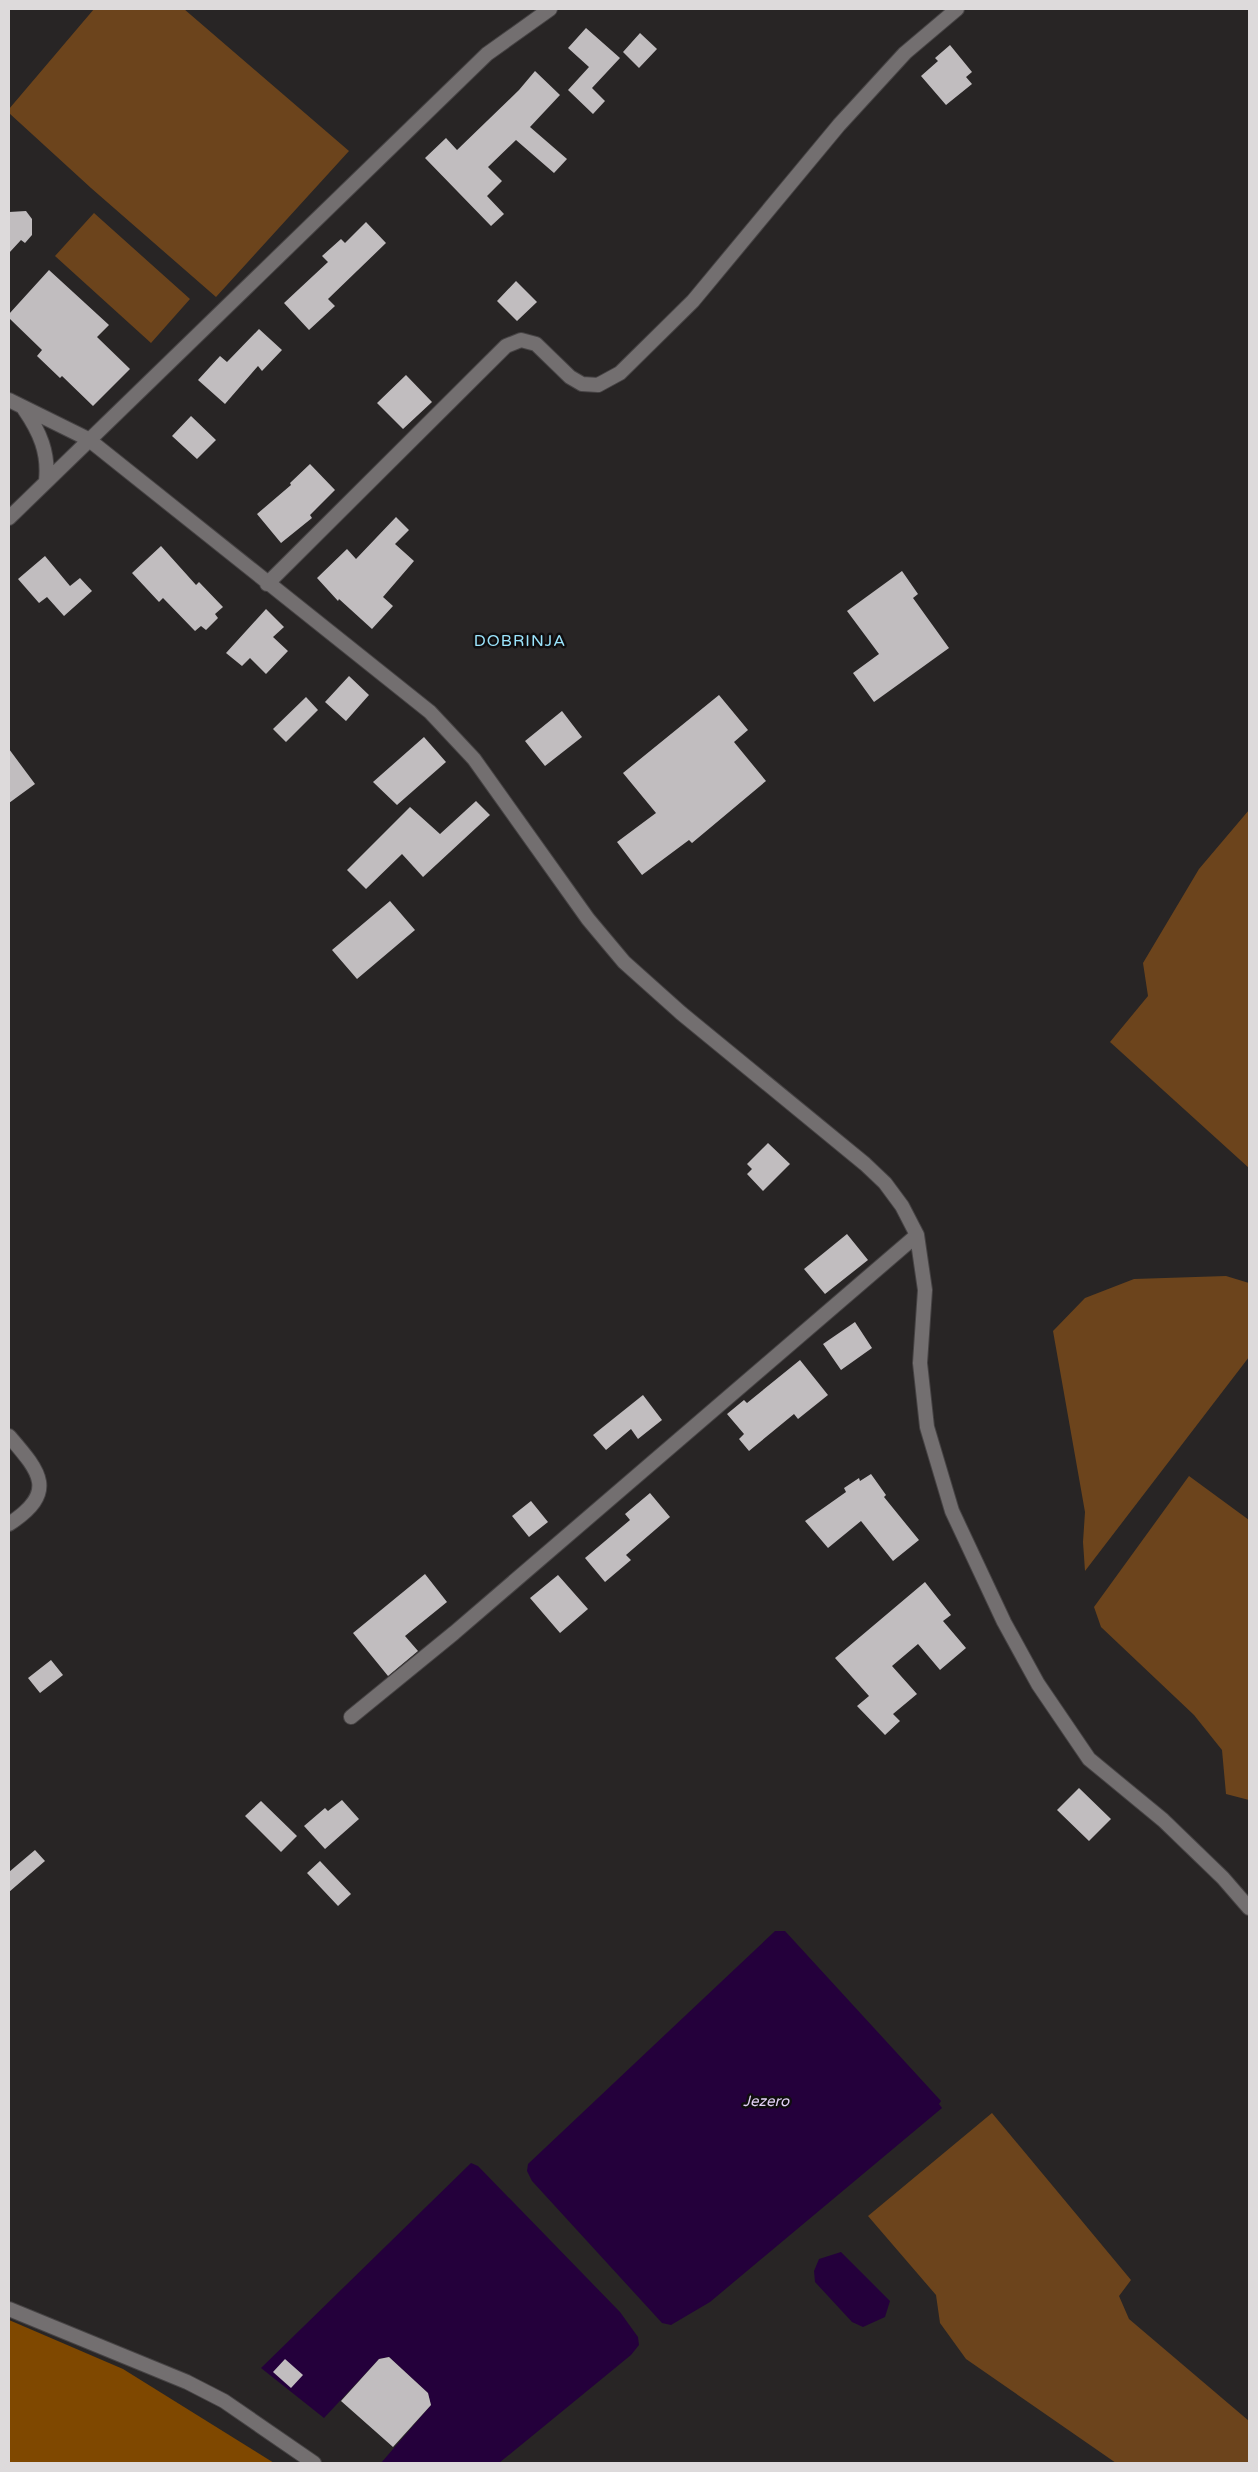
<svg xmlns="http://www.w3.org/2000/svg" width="1258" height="2472" font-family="'Varela Round',sans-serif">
	<rect width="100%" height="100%" fill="#282525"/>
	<!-- green -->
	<path fill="#6c441c" d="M94,9H184L349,151L216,297L91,188L9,113V109Z
		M94,213L190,299L151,343L55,256Z
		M1249,810V1168L1110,1042L1148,996L1143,963L1199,869Z
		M1226,1276L1249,1283V1357L1085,1571L1083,1542L1085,1512L1053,1331L1085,1298L1134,1279Z
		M1189,1476L1249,1520V1800L1226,1794L1222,1750L1194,1715L1101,1627L1094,1607Z
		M992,2113L1131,2280L1119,2296L1129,2319L1249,2421V2463H1116L966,2359L940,2323L936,2295L868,2216Z"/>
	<!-- forest -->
	<path fill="#7f4800" d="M9,2320L123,2369L274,2463H9Z"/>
	<!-- water -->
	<path fill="#24003b" d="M775,1931H785L941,2101L939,2104L942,2108L710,2302L671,2325L662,2323L532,2181L527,2171L528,2164Z
		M471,2163L478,2166L620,2312L638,2337L639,2345L631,2355L499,2463H381L431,2405L428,2393L389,2357L379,2359L324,2418L261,2368Z
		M841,2252L890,2301L885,2317L863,2327L852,2322L815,2282L814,2271L819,2259Z"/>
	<!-- building -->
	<path fill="#c1bdbf" d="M586,28L620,58L592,88L605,101L593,114L568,90L589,67L568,48Z
		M640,33L657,49L639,68L623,52Z
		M950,45L972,72L966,77L972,84L946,105L921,76L938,61L935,58Z
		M535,71L560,95L530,127L567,159L554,173L516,140L488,167L502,181L487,196L504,214L491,226L425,158L446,138L457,150L519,90Z
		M26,211L32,219V235L25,243L21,240L9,253V212Z
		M366,222L386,243L328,299L335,306L309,330L284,303L328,262L322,256L341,239L345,243Z
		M49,270L109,325L97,337L130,369L93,406L62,376L60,378L37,356L42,350L9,318V314Z
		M516,281L537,302L517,321L497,301Z
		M259,329L282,350L262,371L258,366L225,404L198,380L220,356L227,362Z
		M406,375L432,402L403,429L377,403Z
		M191,416L216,440L197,459L172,436Z
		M310,464L335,490L310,515L312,518L281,543L257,514L291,485L290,483Z
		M396,517L409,530L395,544L414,561L383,597L393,606L372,629L339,599L338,601L317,578L347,549L356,559Z
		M161,546L196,585L199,582L223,607L215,614L218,618L206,630L201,626L195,631L163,598L159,602L132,573Z
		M45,556L70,586L80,578L92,591L64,616L47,597L39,603L18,579Z
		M902,571L918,594L913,598L949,648L874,702L853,673L879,654L847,611Z
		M266,609L284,627L273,637L288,651L266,674L250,658L242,666L226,653Z
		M349,676L369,695L346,721L325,702Z
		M719,695L748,730L734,742L766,781L692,843L689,840L642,875L617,842L656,813L623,773Z
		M306,697L318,710L286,742L273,729Z
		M562,711L582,737L545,766L525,741Z
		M424,737L446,762L397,805L373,782Z
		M9,749L35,784L9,803Z
		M476,801L490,815L423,877L402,854L366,889L347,870L410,807L440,834Z
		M390,901L415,930L357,979L332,950Z
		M768,1143L790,1164L763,1191L747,1174L752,1169L747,1164Z
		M847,1234L868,1260L825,1294L804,1269Z
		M855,1322L872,1348L841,1370L823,1344Z
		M800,1360L828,1395L798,1419L794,1414L749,1451L739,1439L744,1434L727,1414L744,1400L747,1403Z
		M643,1395L662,1420L638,1439L631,1429L606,1450L593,1435Z
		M871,1474L886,1495L884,1497L919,1540L893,1561L861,1521L828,1548L805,1521L846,1492L844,1488L859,1478L860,1481Z
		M650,1493L670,1517L626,1555L631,1560L605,1582L585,1558L630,1520L625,1514Z
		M531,1501L548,1522L529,1537L512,1516Z
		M425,1574L447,1602L405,1636L418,1651L388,1676L353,1633Z
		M558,1575L588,1609L560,1633L530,1598Z
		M925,1582L951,1615L943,1621L966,1648L940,1670L918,1644L892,1666L917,1694L893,1714L900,1721L885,1735L857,1706L869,1696L835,1658Z
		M51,1660L63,1675L40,1693L28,1678Z
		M1079,1788L1111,1819L1089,1841L1057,1810Z
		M342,1800L359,1819L325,1849L304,1826L325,1808L328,1811Z
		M261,1801L297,1836L281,1852L245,1816Z
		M35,1850L45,1861L9,1892V1872Z
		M320,1861L351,1894L338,1906L307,1873Z
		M389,2357L428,2393L431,2405L393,2447L341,2401L379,2359Z
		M285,2359L303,2375L291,2388L273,2372Z"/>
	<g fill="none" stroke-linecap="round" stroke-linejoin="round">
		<!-- minor casing -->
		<g stroke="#464344" stroke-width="16">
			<path id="minor" d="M9,400L88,439L430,712L474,759L588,919L624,962L681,1013L865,1164L885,1183L902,1206L917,1235L925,1290L920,1363L927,1427L952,1511L1004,1622L1038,1684L1089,1759L1163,1820L1223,1878L1249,1908
				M24,409C40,432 49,453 46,481
				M9,518L487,54L550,9
				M267,584L506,346L521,340L536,344L570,377L582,384L598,385L620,373L693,301L839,125L905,53L957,9
				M9,1436C40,1472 58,1492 9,1524
				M351,1717L454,1633L917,1235
				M9,2309L187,2382L224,2401L314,2463"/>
		</g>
		<!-- minor -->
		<use href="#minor" stroke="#736f70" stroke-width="14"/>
	</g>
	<g text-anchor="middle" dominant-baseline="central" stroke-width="5" stroke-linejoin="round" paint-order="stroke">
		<!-- water labels -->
		<g font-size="15" font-style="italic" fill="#e2d0f5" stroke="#100e0f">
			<text x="766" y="2101">Jezero</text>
		</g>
		<!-- quarter labels -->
		<g font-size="16" letter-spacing="1" fill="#9be4fc" stroke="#100e0f">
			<text x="520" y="641">DOBRINJA</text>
		</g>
	</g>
	<!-- border -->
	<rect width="1258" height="2472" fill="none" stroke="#dddadb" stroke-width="20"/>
</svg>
